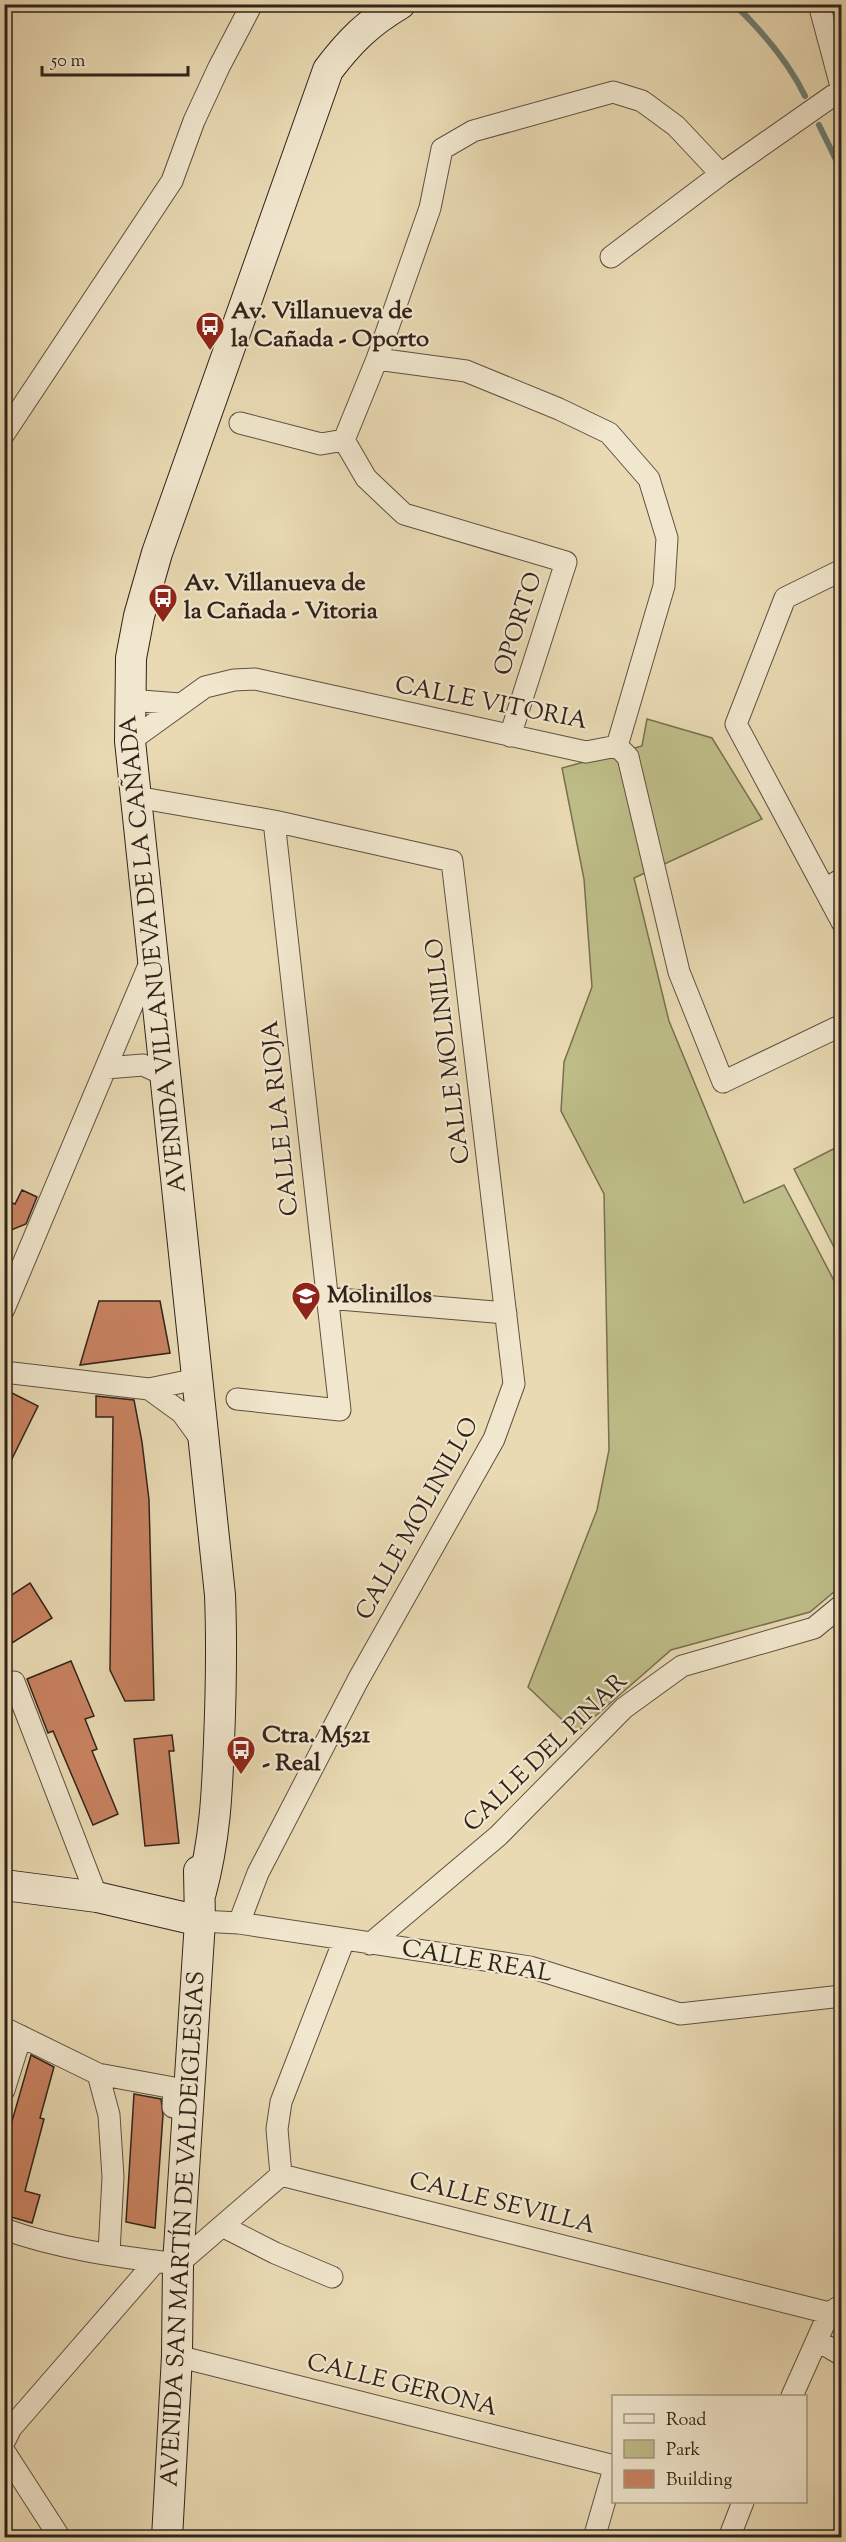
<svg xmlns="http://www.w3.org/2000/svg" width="846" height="2542" font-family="'Sorts Mill Goudy',serif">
	<rect width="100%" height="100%" fill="#e9dab3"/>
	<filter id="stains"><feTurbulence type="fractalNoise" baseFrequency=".00333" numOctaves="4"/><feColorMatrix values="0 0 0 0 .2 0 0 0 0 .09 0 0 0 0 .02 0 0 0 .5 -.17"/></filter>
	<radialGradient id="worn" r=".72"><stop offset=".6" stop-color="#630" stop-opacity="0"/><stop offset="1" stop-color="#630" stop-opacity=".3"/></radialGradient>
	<!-- green -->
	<path fill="#bebd88" stroke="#787051" stroke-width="1.5" d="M647,719L712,738L762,819L634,878L669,1021L744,1203L784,1185L841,1294V1586L810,1612L671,1650L576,1733L528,1687L597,1510L609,1450L604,1194L561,1111L564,1062L592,987L584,879L562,768L642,746Z
		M841,1145V1261L794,1169Z"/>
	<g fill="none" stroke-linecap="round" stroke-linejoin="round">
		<!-- stream -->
		<path stroke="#6e7e72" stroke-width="6" d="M734,4C762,31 788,61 805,96
			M819,125L842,172"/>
	</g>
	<!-- building -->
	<path fill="#c98261" stroke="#31221a" stroke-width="1.5" d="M22,1190L37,1197L26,1224L4,1233V1200L15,1204Z
		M99,1301H160L170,1353L80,1365Z
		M4,1389L38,1406L4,1475Z
		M96,1396L134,1400L142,1442L149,1500L154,1700L125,1701L110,1670L113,1417H96Z
		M30,1583L52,1618L4,1648V1600Z
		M71,1661L94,1716L85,1719L97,1749L92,1751L118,1814L93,1825L53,1731L48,1733L27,1679Z
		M172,1735L174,1751H169L179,1843L145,1846L134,1739Z
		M31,2055L54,2067L40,2118L44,2119L25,2191L40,2195L32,2223L4,2215V2149Z
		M134,2094L161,2099L163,2115L155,2228L126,2222Z"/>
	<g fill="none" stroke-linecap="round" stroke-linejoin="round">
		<!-- street casing -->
		<g stroke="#5f5040" stroke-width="23">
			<path id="street" d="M819,4L842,90
				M611,257L721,174
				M377,359L466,371L559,409L609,433L649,479L667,538L664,586L617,746
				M240,423L321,444L344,440L366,478L404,514L566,562L510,736
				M4,434L172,181L194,121L219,67L252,4
				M344,440L377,359L430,208L442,149L473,131L613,92L642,101L676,126L721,174L841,90
				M842,570L785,598L736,724L842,922
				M129,700L180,704
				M130,741L205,687L234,680L255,679L586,752L617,746L628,757L679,972L723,1082L842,1025
				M136,797L274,821L452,861L514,1384L494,1439L358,1680L258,1873L239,1923
				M825,889L842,879
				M106,1068L143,1065L165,1075
				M327,1298L506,1313
				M4,1309L152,958
				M4,1372L149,1389L197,1379
				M149,1389L182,1413L203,1442
				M237,1399L340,1410L274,821
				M4,1686L14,1682L97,1897
				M200,1921L239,1923L530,1967L680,2014L842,1996
				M370,1944L498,1836L624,1708L682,1666L814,1628L842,1605
				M4,2028L98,2074L109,2115L113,2177L109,2253
				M98,2074L174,2088L173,2107L189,2108
				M4,2090L21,2036
				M281,2175L277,2129L281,2102L344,1940
				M222,2226L275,2253L332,2277
				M4,2229C59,2249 120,2257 178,2264L281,2175L829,2313L842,2305
				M818,2341L842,2355
				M177,2356L614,2466
				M792,2396L829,2313
				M4,2442L11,2428L156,2261
				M4,2451L60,2538
				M594,2538L614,2469
				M729,2538L743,2502"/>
		</g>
		<!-- secondary casing -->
		<g stroke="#31221a" stroke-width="32">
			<path id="secondary" d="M4,1885L97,1897L200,1921
				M201,1892C215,1839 217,1795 219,1742C221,1693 222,1645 220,1595L130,741L131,658L139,616L157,553L328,70C350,41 368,23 400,4
				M167,2538L177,2356L178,2264L200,1921L199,1871"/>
		</g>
		<!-- street -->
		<use href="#street" stroke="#f1e7ce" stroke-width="21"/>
		<!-- secondary -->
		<use href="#secondary" stroke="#f1e7ce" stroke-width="30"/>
	</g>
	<!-- icons -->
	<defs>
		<g id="bus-pin" transform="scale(1.5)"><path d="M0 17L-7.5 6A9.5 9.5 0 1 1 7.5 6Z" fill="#8f2418" stroke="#f1e7ce"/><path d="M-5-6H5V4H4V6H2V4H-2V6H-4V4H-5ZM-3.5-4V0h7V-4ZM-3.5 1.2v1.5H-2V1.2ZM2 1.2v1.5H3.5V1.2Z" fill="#fff"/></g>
		<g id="school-pin" transform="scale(1.5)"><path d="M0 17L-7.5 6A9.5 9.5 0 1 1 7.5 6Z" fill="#8f2418" stroke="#f1e7ce"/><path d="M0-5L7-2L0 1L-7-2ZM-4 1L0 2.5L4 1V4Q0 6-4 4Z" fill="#fff"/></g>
	</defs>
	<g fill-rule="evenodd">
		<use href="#bus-pin" x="210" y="326"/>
		<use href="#bus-pin" x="163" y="598"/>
		<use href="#school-pin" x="306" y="1296"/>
		<use href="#bus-pin" x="241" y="1750"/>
	</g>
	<g text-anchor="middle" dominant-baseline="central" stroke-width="4.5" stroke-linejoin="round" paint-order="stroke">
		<!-- poi labels -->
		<g font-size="24" font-weight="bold" fill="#31221a" stroke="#f1e7ce" text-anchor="start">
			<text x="231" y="312">Av. Villanueva de<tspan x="231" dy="28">la Cañada - Oporto</tspan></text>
			<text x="184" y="584">Av. Villanueva de<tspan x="184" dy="28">la Cañada - Vitoria</tspan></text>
			<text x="327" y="1296">Molinillos</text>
			<text x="262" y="1736">Ctra. M521<tspan x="262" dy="28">- Real</tspan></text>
		</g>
		<!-- street labels -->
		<g font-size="24" fill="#31221a" stroke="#f1e7ce">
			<text transform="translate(519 624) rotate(-72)">OPORTO</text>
			<text transform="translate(491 704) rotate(11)">CALLE VITORIA</text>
			<text transform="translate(154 954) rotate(-96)">AVENIDA VILLANUEVA DE LA CAÑADA</text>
			<text transform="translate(449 1051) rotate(-97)">CALLE MOLINILLO</text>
			<text transform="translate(281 1118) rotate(-96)">CALLE LA RIOJA</text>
			<text transform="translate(418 1519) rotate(-61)">CALLE MOLINILLO</text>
			<text transform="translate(546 1753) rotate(-44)">CALLE DEL PINAR</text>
			<text transform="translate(477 1962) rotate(10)">CALLE REAL</text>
			<text transform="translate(502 2204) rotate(14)">CALLE SEVILLA</text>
			<text transform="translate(184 2229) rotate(-87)">AVENIDA SAN MARTÍN DE VALDEIGLESIAS</text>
			<text transform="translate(402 2386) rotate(14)">CALLE GERONA</text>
		</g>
	</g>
	<!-- margin -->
	<rect width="846" height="2542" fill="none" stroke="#e9dab3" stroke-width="24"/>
	<rect x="6" y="6" width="834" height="2530" fill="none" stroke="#31221a" stroke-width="3"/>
	<rect x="12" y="12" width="822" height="2518" fill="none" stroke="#31221a" stroke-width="1.5"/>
	<!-- legend -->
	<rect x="612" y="2395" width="195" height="108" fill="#f1e7ce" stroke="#a49886" stroke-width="1.5"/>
	<rect x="624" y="2414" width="30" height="9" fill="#f1e7ce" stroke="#a49886" stroke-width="1.5"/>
	<text x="666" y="2425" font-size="18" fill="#31221a">Road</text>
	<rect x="624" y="2440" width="30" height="18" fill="#bebd88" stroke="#a49886" stroke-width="1.5"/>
	<text x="666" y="2455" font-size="18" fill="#31221a">Park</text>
	<rect x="624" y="2470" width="30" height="18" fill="#c98261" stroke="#a49886" stroke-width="1.5"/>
	<text x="666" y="2485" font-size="18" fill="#31221a">Building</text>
	<!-- scale -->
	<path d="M42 66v9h146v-9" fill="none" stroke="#31221a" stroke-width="3"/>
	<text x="51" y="66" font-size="18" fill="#31221a" stroke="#f1e7ce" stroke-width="4.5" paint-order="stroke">50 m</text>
	<rect width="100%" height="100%" filter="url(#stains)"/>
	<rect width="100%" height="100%" fill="url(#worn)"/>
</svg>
